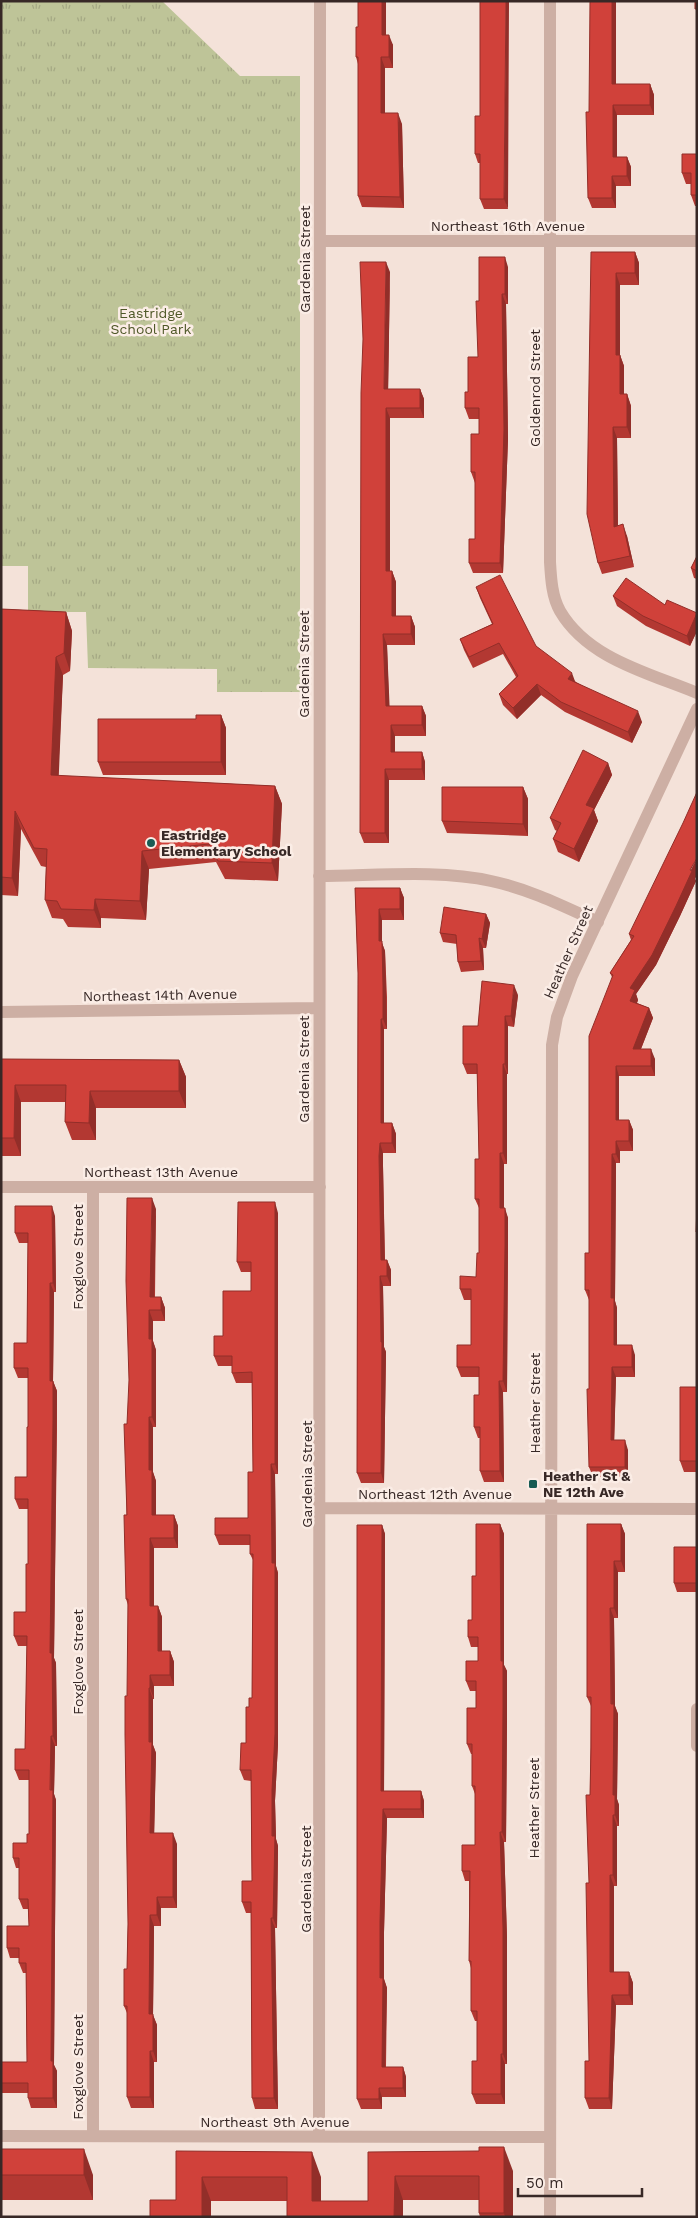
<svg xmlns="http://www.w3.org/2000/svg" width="698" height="2218" font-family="'Work Sans',sans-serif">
	<defs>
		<pattern id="park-tufts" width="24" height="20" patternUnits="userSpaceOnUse" patternTransform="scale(1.25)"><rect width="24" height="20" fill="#bec498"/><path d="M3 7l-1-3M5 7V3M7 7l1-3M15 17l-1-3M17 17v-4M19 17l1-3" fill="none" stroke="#a4a883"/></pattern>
	</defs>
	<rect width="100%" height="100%" fill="#f4e2d9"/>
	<!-- park -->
	<path fill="url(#park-tufts)" d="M1,1H162L240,76H300V692H217V669L88,668L86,612H28V566H1Z"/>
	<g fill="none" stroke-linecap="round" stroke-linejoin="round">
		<!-- minor -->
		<path stroke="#cdafa4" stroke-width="12" d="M550,1V562C551,579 552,597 560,611C588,659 649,673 697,693
			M320,241H697
			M319,876C372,876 439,869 491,881C529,889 563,906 598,922
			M1,1012L319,1008
			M1,1187H320
			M93,1187V2136
			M322,1508L697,1509
			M697,1709V1746
			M1,2136L550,2137
			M319,2136C323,1425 319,713 320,1
			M550,2217L552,1045L557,1017L572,976L697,709"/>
	</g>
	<!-- wall -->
	<path fill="#b33832" d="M358,1H386V35L393,45V68H385V113L402,124L404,208L362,207L358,196V64L356,57L358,27Z
		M616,1V84H650L654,95V115H617V157H627L631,167V186H616V208H592L588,198L589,112Z
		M480,116L508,209H484L480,199V163H478L475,154Z
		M697,154V206H695L691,195V184H686L682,173Z
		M591,252H635L639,263V285H620V355L624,366V394H627L631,406V438H617L618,526L627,536L634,567L602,574L598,563Z
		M508,267V304H506L508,439L503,573H473L469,563L475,539V483L471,472L479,434V419H469L465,408L468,392L478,357L479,301Z
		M390,272L388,389H420L424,399V418H390V571H392L396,582V616H411L415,627V645H387L389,706H422L426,716V736H395V752H422L425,762V780H389V843H364L360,833Z
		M697,556V579L694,578L691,568Z
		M476,587L536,646L576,682L642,722L632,743L565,712L541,695L517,719L503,705L499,694L516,677L503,654L473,668L464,650L460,639L492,624L480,598Z
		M613,596L665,605L697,613V631L690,646L646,626L617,606Z
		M1,609L66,612L72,631L70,671L63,675L58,776L275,786L282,804L278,881L225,879L216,862L149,869L146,920L101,918V928L68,927L63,919L52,918L45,900L46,867L41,866L21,829L18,896L1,895Z
		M221,715L226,728V775H103L98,762L196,719Z
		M608,763L612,775L594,810L598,821L579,862L558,852L553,839L557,831L555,830L550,818Z
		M523,787L528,799V836L447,833L442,821Z
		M695,879L696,881L680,916L656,965L636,994L638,1000L637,1003L649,1008L653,1018L641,1049L655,1059V1076H619V1120H629L633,1130V1151H620V1163H616L615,1301L617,1308V1345L635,1355V1377H616L614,1440L628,1450V1477H593L589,1467V1300L585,1290L589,1253L612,977L610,973L631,940L629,934Z
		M355,888H400L404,898V920H382V943L385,951L387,997V1029H384V1123H392L396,1134V1153H383V1166L385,1260H387L391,1270V1286H383L384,1347L386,1352L384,1483H361L357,1473L358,973Z
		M486,914L490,923L486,948H483L484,970L461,972L458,962L457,944L443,942L440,933Z
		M518,995L514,1027L508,1026V1074H507V1164H504V1208L508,1218V1257L507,1392H503L504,1482H484L480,1471V1438H478L474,1427L479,1395V1377H461L457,1367L471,1345V1300H464L460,1289L476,1277L479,1253V1208L475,1199L479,1159L477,1074H467L463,1064L478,1026Z
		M1,1059L179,1060L186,1077V1108H96V1140H72L65,1122L66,1102H21V1156H1Z
		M156,1209L155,1297H161L165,1308V1321H153V1341L156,1350V1427H153V1472L156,1481V1515H174L178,1526V1548H154V1606H158L162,1617V1651H170L174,1662V1686H154V1699H153V1745L156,1753L154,1833L177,1844V1908H161V1926H154L153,2015L157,2025V2062H154V2108H131L127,2097V2013L124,2006L127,1969L128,1924V1605L126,1599L127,1424Z
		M278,1213V1474H275L276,1566L278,1573V1744L275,1801L276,1839L278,1846L277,1928H275L278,2109H255L252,2098L251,1913H246L242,1902L252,1881L251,1781L244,1780L240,1770L246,1743L249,1707L252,1698L253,1560L250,1554V1545H219L215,1535L248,1518L253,1472L252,1383H236L232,1373V1366H218L214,1356L223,1336L251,1291V1272H241L237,1262Z
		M55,1216L56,1292H54L53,1381L57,1391V1430L54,1658L56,1663L57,1746H55L54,1794L56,1800L54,2065L57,2071V2108H31L28,2098V2093H1V2062H27L26,1973H23L19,1963V1958H10L7,1948L29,1926L28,1909H23L19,1899V1868H16L13,1858L27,1843L29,1834V1780H19L15,1770L25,1749L27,1646H18L14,1636L26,1612L28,1564V1509H19L15,1499L27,1477L28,1427V1378H18L14,1368L27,1343L28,1243H19L15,1233Z
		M697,1387V1472H684L680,1461Z
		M500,1524L504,1534V1665L507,1671V1718L506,1842H504L507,1938V2064H505V2104H476L472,2094L477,2061V2021H475L471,2011V1968L469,1961V1881H465L462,1871L475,1845V1794L472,1786V1754H471L467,1744L476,1708V1691H470L466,1681L478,1661V1647H471L468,1637L472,1620L476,1576Z
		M621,1524L625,1534V1572H618V1618H614L615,1706L618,1714L617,1799L619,1805V1826H617V1886H614V1972H629L633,1983V2005H616L612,2109H589L585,2098L589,2061V1883L591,1706L587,1697Z
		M382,1525L385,1534L384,1791H421L424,1801V1818H387L384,1932V1979L387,1988L386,2067H403L406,2077V2097H382V2109H361L357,2099Z
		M697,1547V1592H677L674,1583Z
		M1,2149L93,2175V2200H1Z
		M176,2151L321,2177V2201H368V2152L513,2171V2217H480L479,2213V2200H403V2217H287V2201H211V2217L176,2200Z"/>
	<!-- shaded-wall -->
	<path fill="#922e29" d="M382,1H386V45L382,35Z
		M506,1H509L508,209L504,199Z
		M612,1H616V95L612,84Z
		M389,35L393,45V68L389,57Z
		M381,57L385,68V124L381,113Z
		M650,84L654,95V115L650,105Z
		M613,105L617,115V167L613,157Z
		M398,113L402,124L404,208L400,197Z
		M627,157L631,167V186L627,176Z
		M612,176L616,186V208L612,198Z
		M635,252L639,263V285L635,273Z
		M505,257L508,267V304L505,294Z
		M386,262L390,272L388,399L384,389Z
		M616,273L620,285V366L616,355Z
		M502,294L506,304L508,439L503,573L500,563Z
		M620,355L624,366V406L620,394Z
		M420,389L424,399V418L420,408Z
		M627,394L631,406V438L627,427Z
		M386,408L390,418V582L386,571Z
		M613,427L617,438L618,538L614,527Z
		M623,524L627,536L634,567L630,556Z
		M392,571L396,582V627L392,616Z
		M66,612L72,631L70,671L64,653Z
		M697,613V631L690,646L687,636Z
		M411,616L415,627V645L411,634Z
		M383,634L387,645L390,716L386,706Z
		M56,657L63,675L58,794L51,775Z
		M572,673L576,684L568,679Z
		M537,684L541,695L517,719L513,708Z
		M422,706L426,716V736L422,725Z
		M638,711L642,722L632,743L628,732Z
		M221,715L226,728V775L221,762Z
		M391,725L395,736V762L391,752Z
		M422,752L425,762V780L422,769Z
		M608,763L612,775L594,810L598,821L579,862L574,849L586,805Z
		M385,769L389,780V843L385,833Z
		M275,786L282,804L278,881L272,863Z
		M523,787L528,799V836L523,824Z
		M15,811L21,829L18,896L12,878Z
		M142,851L149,869L146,920L140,901Z
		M697,858V875L695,879L696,881L680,916L656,965L636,994L638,1000L634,1011L630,1001V988Z
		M400,888L404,898V920L400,909Z
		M95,899L101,918V928L94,910Z
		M379,909L382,920V943L385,951L387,1029L383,1019L379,941Z
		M486,914L490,923L486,948L482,939Z
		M479,938L483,948L484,970L481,961Z
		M514,985L518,995L514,1027L511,1016Z
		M649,1008L653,1018L637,1059L633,1049Z
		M505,1016L508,1026V1074L505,1064Z
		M381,1019L384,1029V1134L381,1123Z
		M651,1049L655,1059V1076L651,1066Z
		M179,1060L186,1077V1108L179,1091Z
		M503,1064L507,1074V1164L503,1153Z
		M616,1066L619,1076V1130L616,1120Z
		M15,1085L21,1102V1156L14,1138Z
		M90,1091L96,1108V1140L89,1123Z
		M629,1120L633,1130V1151L629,1141Z
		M392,1123L396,1134V1153L392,1143Z
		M616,1141L620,1151V1163L616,1154Z
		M380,1143L383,1153V1166L385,1270L381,1260L379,1156Z
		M500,1153L504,1164V1218L500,1208Z
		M612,1154L616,1163L615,1301L617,1308V1355L614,1345L611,1298Z
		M152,1198L156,1209L154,1308L150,1297Z
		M275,1202L278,1213V1474L275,1464Z
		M52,1206L55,1216L56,1292L53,1283Z
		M505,1208L508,1218L507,1392L503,1381Z
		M387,1260L391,1270V1286L387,1276Z
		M380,1276L383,1286L384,1347L386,1352L384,1483L381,1473V1342Z
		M50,1283L54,1292L53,1381L57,1391L54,1658L56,1663L57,1746L53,1736L50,1653Z
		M161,1297L165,1308V1321L161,1310Z
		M149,1310L153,1321V1341L156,1350V1427L152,1417L149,1339Z
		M632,1345L635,1355V1377L632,1367Z
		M612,1367L616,1377L614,1450L611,1440Z
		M499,1381L503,1392L504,1482L500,1471Z
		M149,1417L153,1427V1472L156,1481V1526L152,1515L149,1470Z
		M625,1440L628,1450V1477L625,1467Z
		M271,1464L275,1474L276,1566L278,1573V1744L275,1801L276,1839L278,1846L277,1928L273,1918L272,1790V1563Z
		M174,1515L178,1526V1548L174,1538Z
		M500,1524L504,1534V1665L507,1671V1718L506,1842L502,1832Z
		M621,1524L625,1534V1572L621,1561Z
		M382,1525L385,1534L384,1801L381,1791Z
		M150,1538L154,1548V1617L150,1606Z
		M614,1561L618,1572V1618L614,1608Z
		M158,1606L162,1617V1662L158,1651Z
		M610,1608L614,1618L615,1706L618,1714L617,1799L619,1805V1826L615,1815L613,1795Z
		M170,1651L174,1662V1686L170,1675Z
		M150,1675L154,1686V1699L150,1688Z
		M149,1688L153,1699V1745L156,1753L154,1844L150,1833Z
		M51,1736L55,1746L54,1794L56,1800L54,2065L57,2071V2108L53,2098L51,2061Z
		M421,1791L424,1801V1818L421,1809Z
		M383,1809L387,1818L384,1932V1979L387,1988L385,2077L382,2067L380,1978V1922Z
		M613,1815L617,1826V1886L613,1875Z
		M500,1832L504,1842L507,1938V2064L503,2054Z
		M173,1833L177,1844V1908L173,1897Z
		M610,1875L614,1886V1983L610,1972Z
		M157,1897L161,1908V1926L157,1915Z
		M150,1915L154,1926L153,2015L157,2025V2062L153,2051L149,2014Z
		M271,1918L275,1928L278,2109L274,2098Z
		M629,1972L633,1983V2005L629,1995Z
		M612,1995L616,2005L612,2109L609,2098Z
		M150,2051L154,2062V2108L150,2097Z
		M501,2054L505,2064V2104L501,2094Z
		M403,2067L406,2077V2097L403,2088Z
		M379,2088L382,2097V2109L379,2099Z
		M504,2147L513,2171V2217H505L504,2213Z
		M84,2149L93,2175V2200L84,2175Z
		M312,2152L321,2177V2217L312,2201Z
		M395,2176L403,2200V2217H394Z
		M202,2177L211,2201V2217H202Z"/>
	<!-- building -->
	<path fill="#d0413a" stroke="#922e29" d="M358,1H382V35H389V57H381V113H398L400,197L358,196V57H356V27H358Z
		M480,1H506L504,199H480V154H475V116H480Z
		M590,1H612V84H650V105H613V157H627V176H612V198H588L586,112H589Z
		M695,1H697V9H695Z
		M682,154H697V195H691V173H682Z
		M591,252H635V273H616V355H620V394H627V427H613L614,527L623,524L630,556L598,563L587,514Z
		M479,257H505V294H502L504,429L500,563H469V539H475V472H471V434H479V408H465V392H468V357H478L476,301H479Z
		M360,262H386L384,389H420V408H386V571H392V616H411V634H383L386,706H422V725H391V752H422V769H385V833H360L361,393L363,339Z
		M697,556V571L691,568Z
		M500,575L536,646L572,673L568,679L638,711L628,732L561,702L537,684L513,708L499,694L518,676L499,643L469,657L460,639L493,624L476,587Z
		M626,578L665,605L667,600L697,613L687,636L643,616L613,596Z
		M1,609L66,612L64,653L56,657L51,775L275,786L272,863L218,861L209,844L142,851L140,901L95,899L94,910L61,909L57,901L45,900L47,849L34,848L15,811L12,878L1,877Z
		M196,715H221V762H98V719H196Z
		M583,750L608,763L586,805L594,808L574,849L553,839L561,823L550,818Z
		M442,787H523V824L442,821Z
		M697,792V858L690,870L692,871L676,906L652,955L630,988L635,990L630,1001L649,1008L633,1049H651V1066H616V1120H629V1141H616V1154H612L611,1298H614V1345H632V1367H612L611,1440H625V1467H589L587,1389H589V1290H585V1253H589V1036L613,975L610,973L634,936L629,934L683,823Z
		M355,888H400V909H379V941H382L383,986V1019H381V1123H392V1143H380L379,1156L381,1260H387V1276H380L381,1342H382L381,1473H357L358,973Z
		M444,907L486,914L482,939L479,938L481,961L458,962L456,935L440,933Z
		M482,981L514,985L511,1016H505V1064H503V1153H500V1208H505V1246L503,1381H499L500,1471H480V1427H474V1395H479V1367H457V1345H471V1289H460V1276L476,1277L477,1253H479V1199H475V1159H479L477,1064H463V1026H478Z
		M1,1059L179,1060V1091H90L89,1123L65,1122L66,1085H15L14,1138H1Z
		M127,1198H152L150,1297H161V1310H149V1339H152V1417H149V1470H152V1515H174V1538H150V1606H158V1651H170V1675H150V1688H149V1742H152L150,1833H173V1897H157V1915H150L149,2014H153V2051H150V2097H127V2006H124V1969H127L128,1924L125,1734V1696H127L128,1599H126L124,1515H127L124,1424H127L129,1380L126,1281Z
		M238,1202H275V1464H271L272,1563H275V1734L272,1790V1836H275L273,1918H271L274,2098H252L251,1902H242V1881H252L251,1770H240L241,1743H246V1707H249V1698H252L253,1554H250V1535H215V1518H248V1472H253L252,1372L232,1373V1356H214V1336H223V1291H251V1262H237Z
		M15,1206H52L53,1283H50V1381H53V1420L50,1653H52L53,1736H51L50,1790H53L51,2061H53V2098H28V2083H1V2062H27L26,1963H19V1948H7V1926H29L28,1899H19V1858H13V1843H27V1834H29V1770H15V1749H25L27,1636H14V1612H26V1564H28V1499H15V1477H27V1427H28V1368H14V1343H27L28,1233H15Z
		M697,1206V1232H696Z
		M680,1387H697V1461H680Z
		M476,1524H500L501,1661H503V1708L502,1832H500L503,1928V2054H501V2094H472V2061H477V2011H471V1961H469L470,1871H462V1845H475V1786H472V1744H467V1708H476V1681H466V1661H478V1637H468V1620H472V1576H476Z
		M587,1524H621V1561H614V1608H610L611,1704H614L613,1795H615V1815H613V1875H610V1972H629V1995H612L609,2098H585V2061H589L586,1883H589L586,1795H590L591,1748V1697H587Z
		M357,1525H382L381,1791H421V1809H383L380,1922V1978H383L382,2067H403V2088H379V2099H357Z
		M674,1547H697V1583H674Z
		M479,2147H504V2213H479V2176H395L394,2217H287V2177H202V2217H150V2200H176V2151L312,2152V2201H368V2152L479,2151Z
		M1,2149H84V2175H1Z"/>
	<!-- markers -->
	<g fill="#185c54" stroke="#fbede6" stroke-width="2">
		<circle cx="151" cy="843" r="5"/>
		<rect x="528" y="1479" width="10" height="10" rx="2.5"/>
	</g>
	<g text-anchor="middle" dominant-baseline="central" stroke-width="5" stroke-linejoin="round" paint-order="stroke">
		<!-- street labels -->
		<g font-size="14" fill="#372826" stroke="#fbede6">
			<text x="508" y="226">Northeast 16th Avenue</text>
			<text transform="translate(305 259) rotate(-90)">Gardenia Street</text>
			<text transform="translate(535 388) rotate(-90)">Goldenrod Street</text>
			<text transform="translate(304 664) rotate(-90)">Gardenia Street</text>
			<text transform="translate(568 952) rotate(-66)">Heather Street</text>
			<text transform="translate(160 995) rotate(-1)">Northeast 14th Avenue</text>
			<text transform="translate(304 1069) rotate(-90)">Gardenia Street</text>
			<text x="161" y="1172">Northeast 13th Avenue</text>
			<text transform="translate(78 1257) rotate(-90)">Foxglove Street</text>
			<text transform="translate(535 1403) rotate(-90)">Heather Street</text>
			<text transform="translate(307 1474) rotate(-90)">Gardenia Street</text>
			<text x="435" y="1494">Northeast 12th Avenue</text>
			<text transform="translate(78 1662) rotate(-90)">Foxglove Street</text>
			<text transform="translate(534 1808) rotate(-90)">Heather Street</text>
			<text transform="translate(306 1879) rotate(-90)">Gardenia Street</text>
			<text transform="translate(78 2067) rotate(-90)">Foxglove Street</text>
			<text x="275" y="2122">Northeast 9th Avenue</text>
		</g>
		<!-- park labels -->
		<g font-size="14" fill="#4f5828" stroke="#fbede6">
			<text x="151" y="313">Eastridge<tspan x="151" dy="16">School Park</tspan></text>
		</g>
		<!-- poi labels -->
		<g font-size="14" font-weight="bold" fill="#372826" stroke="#fbede6" text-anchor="start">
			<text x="161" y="835">Eastridge<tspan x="161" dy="16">Elementary School</tspan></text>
			<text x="543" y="1476">Heather St &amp;<tspan x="543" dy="16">NE 12th Ave</tspan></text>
		</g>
	</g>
	<!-- border -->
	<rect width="698" height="2218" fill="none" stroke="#372826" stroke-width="5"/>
	<!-- scale -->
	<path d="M518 2188v8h124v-8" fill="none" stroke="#372826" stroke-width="2.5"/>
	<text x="526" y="2188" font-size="15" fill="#372826" stroke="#fbede6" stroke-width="4" paint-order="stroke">50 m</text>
</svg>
